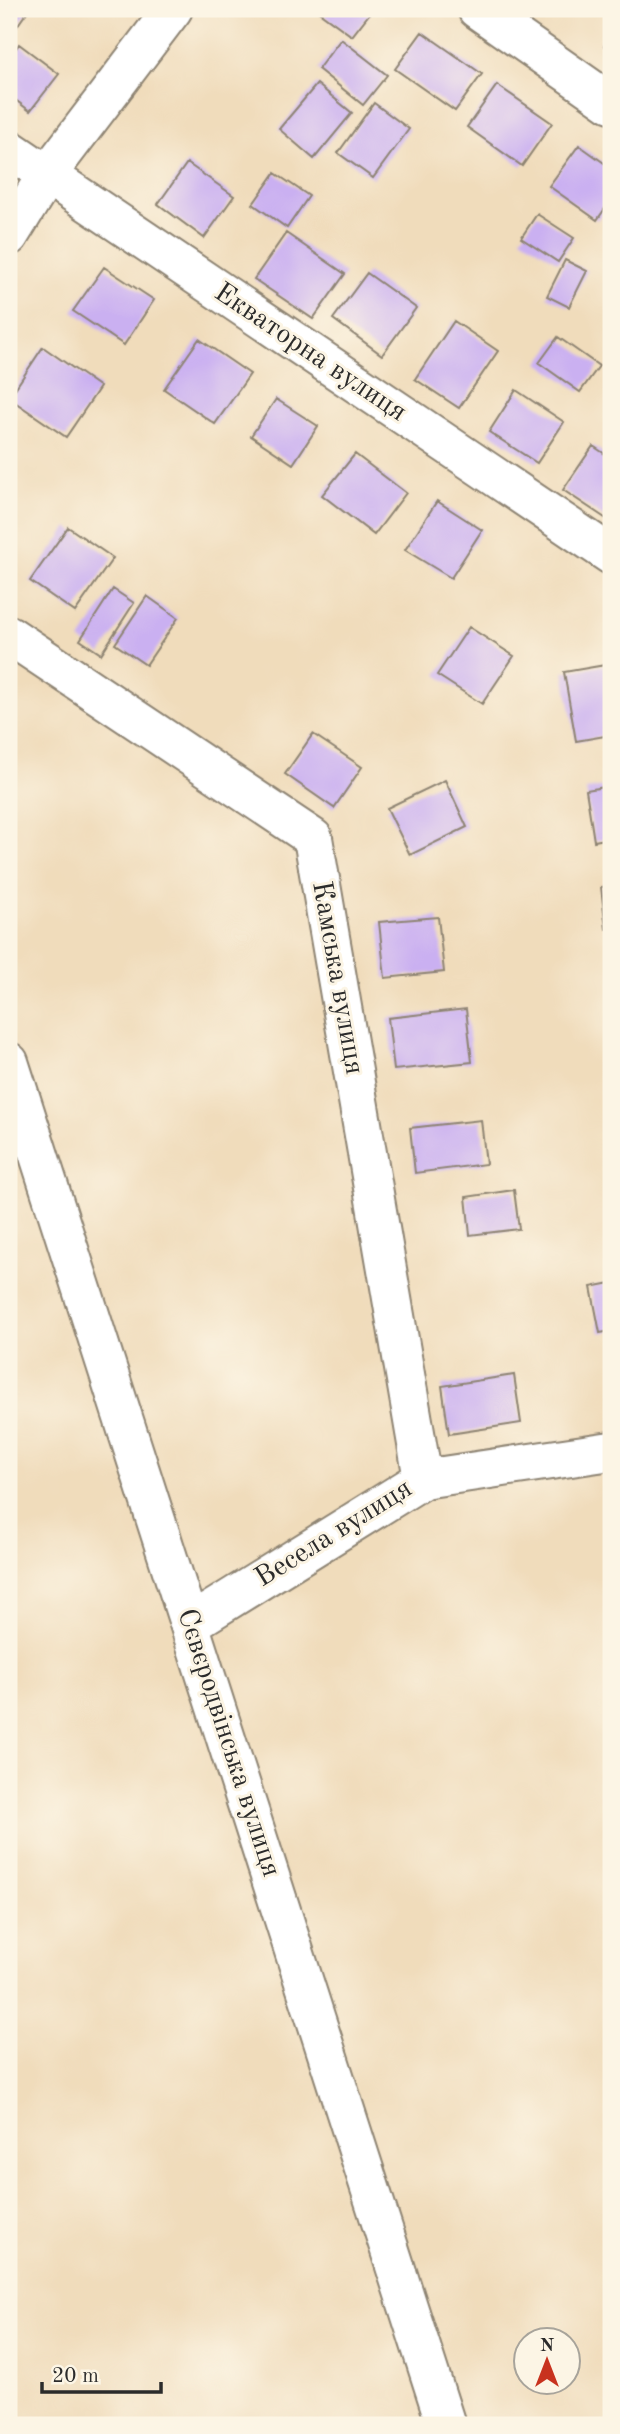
<svg xmlns="http://www.w3.org/2000/svg" width="620" height="2434" font-family="'Old Standard TT',serif">
	<rect width="100%" height="100%" fill="#fcf5e5"/>
	<filter id="ink" filterUnits="userSpaceOnUse"><feTurbulence type="fractalNoise" baseFrequency=".0143" numOctaves="2"/><feDisplacementMap in="SourceGraphic" scale="14" xChannelSelector="R" yChannelSelector="G"/><feConvolveMatrix kernelMatrix="1 2 1 2 8 2 1 2 1" color-interpolation-filters="sRGB"/></filter>
	<filter id="wash" filterUnits="userSpaceOnUse"><feTurbulence type="fractalNoise" baseFrequency=".00686" numOctaves="4" result="noise"/><feDisplacementMap in="SourceGraphic" scale="28" xChannelSelector="R" yChannelSelector="G"/><feGaussianBlur stdDeviation="1.57" result="paint"/><feColorMatrix in="noise" values="0 0 0 0 0 0 0 0 0 0 0 0 0 0 0 0 0 1.4 0 .05"/><feComposite in="paint" operator="in"/></filter>
	<g filter="url(#wash)">
		<rect width="100%" height="100%" fill="#f0dcbb"/>
		<g id="blocks">
			<!-- building -->
			<path fill="#cab0f1" d="M9,9H29L15,29L9,25Z
				M315,9H373L352,36Z
				M422,32L482,74L455,111L395,69Z
				M611,35V51L604,46Z
				M341,39L387,75L363,105L318,69Z
				M19,44L59,74L30,111L9,95V58Z
				M317,84L352,113L314,159L279,129Z
				M497,85L552,123L522,166L467,127Z
				M374,103L409,129L373,178L338,153Z
				M579,145L611,168V200L597,220L549,186Z
				M187,163L234,196L204,238L158,204Z
				M275,173L309,196L287,228L253,204Z
				M537,214L574,238L558,262L521,238Z
				M286,233L345,274L313,319L254,279Z
				M565,260L587,271L569,307L547,296Z
				M104,267L154,300L124,345L73,311Z
				M367,273L416,308L382,355L333,319Z
				M454,321L498,351L459,408L415,379Z
				M558,337L599,366L580,392L539,363Z
				M199,339L250,374L215,424L164,389Z
				M43,347L100,387L66,437L9,398Z
				M516,390L564,422L537,463L489,432Z
				M276,399L318,426L293,464L251,436Z
				M593,446L611,458V522L563,490Z
				M355,454L406,493L374,535L322,495Z
				M437,501L482,530L451,578L405,550Z
				M68,527L113,558L75,612L30,581Z
				M113,589L134,603L101,654L80,640Z
				M147,596L178,618L146,665L115,644Z
				M469,627L514,656L482,704L437,675Z
				M611,664V735L576,741L564,672Z
				M313,734L362,767L334,808L285,774Z
				M445,780L467,827L410,855L387,808Z
				M611,786V838L594,841L586,790Z
				M611,886V929H606L601,887Z
				M438,917L444,972L385,978L379,922Z
				M466,1009L472,1062L394,1070L388,1018Z
				M481,1120L486,1164L415,1173L410,1128Z
				M514,1190L519,1229L470,1235L466,1197Z
				M611,1283V1331L600,1333L591,1287Z
				M514,1375L521,1423L449,1434L442,1386Z"/>
		</g>
	</g>
	<g filter="url(#ink)">
		<use href="#blocks" fill-opacity="0" stroke="#8e8473" stroke-width="2"/>
		<g fill="none" stroke-linecap="round" stroke-linejoin="round">
			<!-- minor casing -->
			<g stroke="#8e8473" stroke-width="42">
				<path id="minor" d="M477,9L611,103
					M9,149L611,555
					M9,236L46,176L173,9
					M9,635L313,838L423,1479
					M9,1062L446,2425
					M190,1624L423,1479L611,1451"/>
			</g>
			<!-- minor -->
			<use href="#minor" stroke="#fff" stroke-width="38"/>
		</g>
	</g>
	<g text-anchor="middle" dominant-baseline="central" stroke-width="6" stroke-linejoin="round" paint-order="stroke">
		<!-- street labels -->
		<g font-size="28" fill="#2b2b2b" stroke="#fcf5e5">
			<text transform="translate(310 353) rotate(34)">Екваторна вулиця</text>
			<text transform="translate(337 978) rotate(80)">Камська вулиця</text>
			<text transform="translate(334 1534) rotate(-32)">Весела вулиця</text>
			<text transform="translate(228 1743) rotate(72)">Сєвєродвінська вулиця</text>
		</g>
	</g>
	<!-- margin -->
	<rect width="620" height="2434" fill="none" stroke="#fcf5e5" stroke-width="35"/>
	<!-- north arrow -->
	<g transform="translate(547 2361)"><circle r="33" fill="#fcf5e5" stroke="#a8a49b" stroke-width="2"/>
	<path d="M0-5L12 26L0 18L-12 26Z" fill="#c8321e"/>
	<text y="-10" font-size="19" font-weight="bold" text-anchor="middle" fill="#2b2b2b">N</text>
	</g>
	<!-- scale -->
	<path d="M42 2382v10h119v-10" fill="none" stroke="#2b2b2b" stroke-width="3.5"/>
	<text x="52" y="2382" font-size="21" fill="#2b2b2b" stroke="#fcf5e5" stroke-width="5" paint-order="stroke">20 m</text>
</svg>
